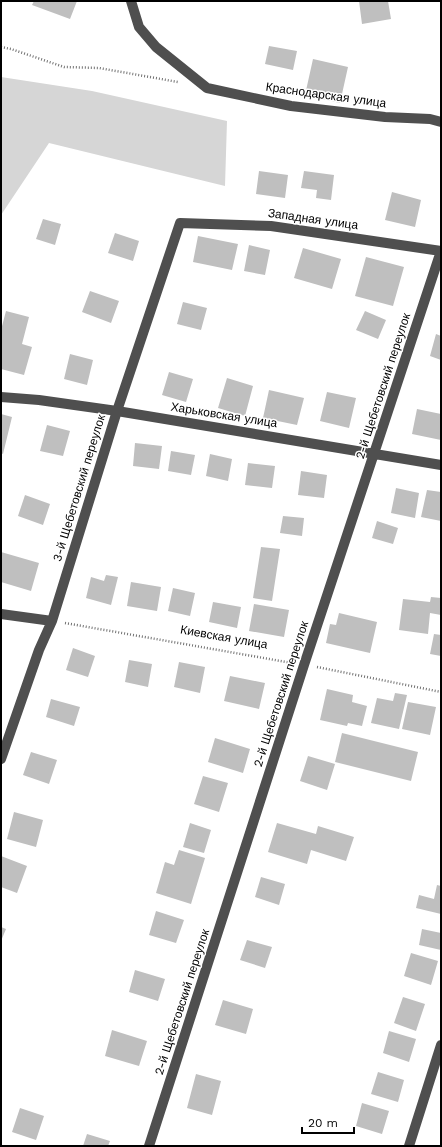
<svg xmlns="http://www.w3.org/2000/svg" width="442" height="1147" font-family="'Work Sans',sans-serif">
	<rect width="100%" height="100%" fill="#fff"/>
	<!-- green -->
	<path fill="#d6d6d6" d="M1,77L92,91L227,121L225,186L49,143L1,215Z"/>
	<!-- building -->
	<path fill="#bfbfbf" d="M34,1H77L70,19L32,5Z
		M359,1H388L391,19L362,24Z
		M269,46L297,51L293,70L265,64Z
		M313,59L348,67L340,103L305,95Z
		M259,171L288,175L285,198L256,194Z
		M304,171L334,175L331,200L316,198L317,190L301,188Z
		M392,192L421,200L415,227L385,220Z
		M43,219L61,224L55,245L36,239Z
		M115,233L139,241L133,261L108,253Z
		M198,236L238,244L232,270L193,262Z
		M249,245L270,250L265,275L244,271Z
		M303,248L341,259L332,289L294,278Z
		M366,257L404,267L393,306L355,296Z
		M90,291L119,301L111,323L82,312Z
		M183,302L207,308L201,330L177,324Z
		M6,311L29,317L22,344L32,347L24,375L1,369V330Z
		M365,311L386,320L378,339L356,330Z
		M436,334L441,336V360L430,356Z
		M70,354L93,360L87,385L64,379Z
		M169,372L193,379L186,402L162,395Z
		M227,378L253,386L245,416L218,408Z
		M269,390L304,398L297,425L263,418Z
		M327,392L356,398L349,428L320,421Z
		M417,409L441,414V440L412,434Z
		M1,414L12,417L3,454L1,453Z
		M47,425L70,431L63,456L40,451Z
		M135,443L162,446L159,469L133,466Z
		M171,451L195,455L191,475L168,471Z
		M210,454L232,459L228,481L206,476Z
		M248,463L275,466L272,488L245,485Z
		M301,471L327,475L324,498L298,495Z
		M396,488L419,493L415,518L391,513Z
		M427,490L441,492V521L421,517Z
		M25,495L50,504L43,525L18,516Z
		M283,516L304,518L302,536L280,533Z
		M377,521L398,528L393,544L372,538Z
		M261,547L280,549L272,601L253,598Z
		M1,552L39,563L31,591L1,582Z
		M106,575L118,577L111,605L86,598L91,577L104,581Z
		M131,582L161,587L157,611L127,606Z
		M173,588L195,593L190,616L168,611Z
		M431,597L441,598V615L430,613L428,634L399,630L403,599L430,602Z
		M213,602L241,607L237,628L209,622Z
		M254,604L289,610L284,637L249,631Z
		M339,613L377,622L370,653L326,643L330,624L336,625Z
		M434,634L441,635V656L430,654Z
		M73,648L95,656L88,677L66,670Z
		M129,660L152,664L148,687L125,682Z
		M179,662L205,667L200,693L174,687Z
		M230,676L265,683L259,709L224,701Z
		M327,689L353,695L352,702L367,706L362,726L348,723L347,726L320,720Z
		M395,693L407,695L399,729L371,723L377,698L393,701Z
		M51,699L80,707L74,726L46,717Z
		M408,702L436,707L430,735L402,729Z
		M342,733L418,752L411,781L335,762Z
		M215,738L250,749L243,773L208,762Z
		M31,752L57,760L49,784L23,775Z
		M308,756L335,764L327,790L300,781Z
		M203,776L228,783L219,812L194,804Z
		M14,812L43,820L36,847L7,839Z
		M190,823L211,830L204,853L183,847Z
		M277,823L316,834L318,826L354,837L346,861L311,850L307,864L268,852Z
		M179,850L205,858L191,904L156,893L165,862L174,865Z
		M1,856L27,866L17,893L1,887Z
		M261,877L285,884L279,905L255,897Z
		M437,885L441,886V914L416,908L419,895L434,899Z
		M156,911L184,920L176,943L149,935Z
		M1,927L6,929L1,941Z
		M422,929L441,933V950L419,945Z
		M247,940L272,947L265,968L240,960Z
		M411,953L438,961L431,985L404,976Z
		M135,970L165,979L158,1001L129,992Z
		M403,997L425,1004L416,1031L394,1023Z
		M223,1000L253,1009L246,1034L215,1025Z
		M112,1030L147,1041L139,1066L105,1056Z
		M389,1031L416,1039L409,1062L383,1053Z
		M378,1072L404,1080L398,1102L371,1094Z
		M196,1074L221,1081L212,1115L187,1108Z
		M362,1103L389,1111L382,1134L356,1126Z
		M20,1108L44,1116L36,1140L12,1132Z
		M87,1134L110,1141L108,1146H83Z"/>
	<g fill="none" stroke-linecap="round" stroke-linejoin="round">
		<!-- path -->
		<path stroke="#717171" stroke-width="2.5" stroke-dasharray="1 2" stroke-linecap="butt" d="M1,47L11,49L64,67L99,68L178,82
			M65,623L292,663
			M317,667L441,692"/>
		<!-- minor -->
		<path stroke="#4f4f4f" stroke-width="10" d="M131,1L139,27L156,47L207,88L291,106L385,117L430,119L441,122
			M1,397L39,400L117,411L441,465
			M1,614L52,621
			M1,759L39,650L52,621L117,411L180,223L271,226L441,251
			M149,1146L304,665L441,251
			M409,1146L441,1045"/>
	</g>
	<g text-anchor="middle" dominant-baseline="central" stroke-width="3" stroke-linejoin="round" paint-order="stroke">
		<!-- street labels -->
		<g font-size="12" fill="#000" stroke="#fff">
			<text transform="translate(326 95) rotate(8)">Краснодарская улица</text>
			<text transform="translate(313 219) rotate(8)">Западная улица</text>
			<text transform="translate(383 386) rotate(-72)">2-й Щебетовский переулок</text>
			<text transform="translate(224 415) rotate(9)">Харьковская улица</text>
			<text transform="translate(79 488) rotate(-73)">3-й Щебетовский переулок</text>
			<text transform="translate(224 637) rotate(10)">Киевская улица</text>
			<text transform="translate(281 694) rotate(-72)">2-й Щебетовский переулок</text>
			<text transform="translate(182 1002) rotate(-72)">2-й Щебетовский переулок</text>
		</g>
	</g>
	<!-- border -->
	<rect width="442" height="1147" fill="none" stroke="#000000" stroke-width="4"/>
	<!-- scale -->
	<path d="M302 1127v6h52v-6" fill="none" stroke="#000000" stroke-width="2"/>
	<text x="308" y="1127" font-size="12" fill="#000000" stroke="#ffffff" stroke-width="3" paint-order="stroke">20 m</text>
</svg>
